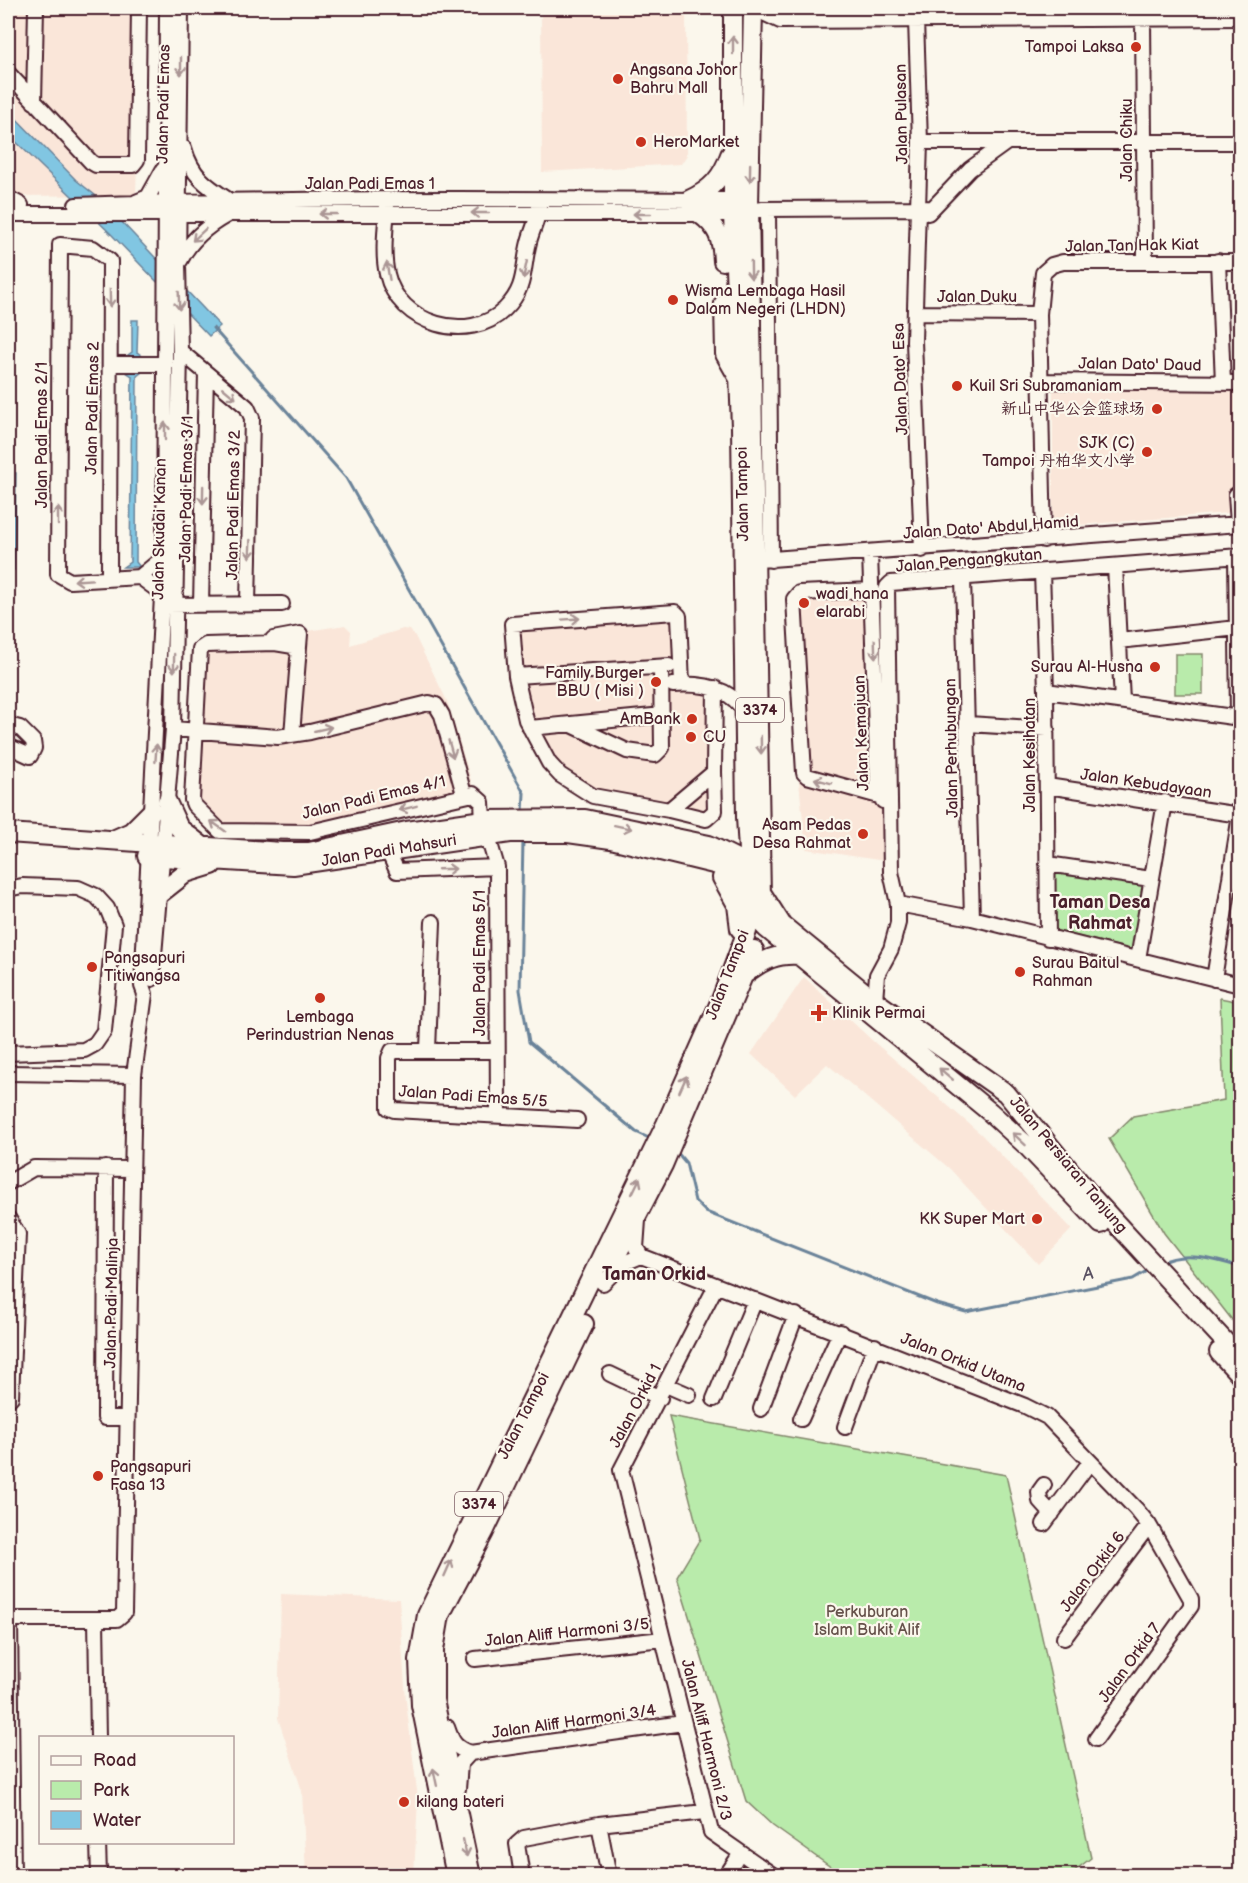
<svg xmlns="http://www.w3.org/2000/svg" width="1248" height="1883" font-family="'Balsamiq Sans','LXGW WenKai TC',sans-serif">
	<rect width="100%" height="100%" fill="#fbf7ec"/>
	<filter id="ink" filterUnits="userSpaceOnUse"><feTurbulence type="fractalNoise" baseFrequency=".0167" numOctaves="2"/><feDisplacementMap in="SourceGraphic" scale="12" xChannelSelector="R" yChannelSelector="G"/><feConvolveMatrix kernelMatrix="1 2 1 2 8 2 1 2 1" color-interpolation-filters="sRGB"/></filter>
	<g filter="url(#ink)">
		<!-- built -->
		<path fill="#fae6d9" d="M8,8H141L136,195L8,196Z
			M541,8H686L687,155L681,164L542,172Z
			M1053,388L1240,392V512L1053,527Z
			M879,587L885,861L806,849L796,753L797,590Z
			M676,608L686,681L719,686L716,817L605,801L557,777L523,722L509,622Z
			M345,625L351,631L350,645L403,629L410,630L415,636L447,701L476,797L305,836L224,835L192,808L197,649Z
			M804,977L874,1042L982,1135L1072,1229L1038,1264L950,1169L827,1064L795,1095L751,1054Z
			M281,1594L399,1599L406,1701L418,1799L414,1875H306L302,1791L278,1718Z"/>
		<!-- green -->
		<path fill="#b9ebab" stroke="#82856b" stroke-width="1.5" d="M1175,654H1203V694H1175Z
			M1055,871L1146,885L1133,950L1054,930Z
			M1220,998L1240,1002V1330L1164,1233L1109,1139L1133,1116L1224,1100Z
			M669,1416L1006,1475L1091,1858L1069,1875H842L773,1826L746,1801L677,1577L700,1539Z"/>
		<!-- water -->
		<path fill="#81c6e2" stroke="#6b8399" stroke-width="1.5" d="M8,110L76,180L100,199L220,326L209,336L112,235L8,134Z
			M132,320H138L137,352L144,357L142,372L137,376L136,562L140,567H123L130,562L132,376L126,372L125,357L132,352Z
			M8,473H16L14,570H8Z"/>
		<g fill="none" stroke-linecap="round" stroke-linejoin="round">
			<!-- shore -->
			<path stroke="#606274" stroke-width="1.5" d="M8,479V563"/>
			<!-- stream -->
			<path stroke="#6b8399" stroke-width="3" d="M213,328L346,478L524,793L523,812
				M523,840L520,990L529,1042L636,1132L651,1139
				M676,1151L686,1163L695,1201L706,1212L937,1304L966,1312L1133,1279L1150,1269
				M1161,1263C1183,1250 1217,1260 1240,1267"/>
			<!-- minor casing -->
			<g stroke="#4a1f2b" stroke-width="18">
				<path id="minor" d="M753,8L780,21L1240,18
					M1143,19L1145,260
					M916,20L920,142L914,341L922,550
					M8,73L91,162L96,165H133L137,160L139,8
					M34,102L36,8
					M920,142H1240
					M184,148C192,177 207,186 230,201
					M8,198L21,205
					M136,202L148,197L163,170
					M76,205C295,197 514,199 733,200L741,202
					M387,205C386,226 382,253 387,274C398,324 469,345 505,309C527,287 522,269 529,242C532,230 538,220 539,207
					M768,209L771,560
					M928,213L970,169L1006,143
					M8,214H733L763,209L932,208
					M180,261C190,240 207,226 227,215
					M1218,261L1223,383
					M915,313L1039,314
					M180,351L247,407L252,418L248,604
					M111,364H166
					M1040,381L1240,383
					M1236,495L1238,524
					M1044,540L1039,314L1043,273L1052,265L1063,262H1240
					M870,553L878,791L883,801
					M1236,557L1238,718
					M746,561L1240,524
					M1115,566L1122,701
					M1042,572L1046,691L1048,938
					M140,577L163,594
					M109,578L110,261L93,248L60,245L58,574L70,581L140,577L164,557
					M963,578L972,918
					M873,590L799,593L794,599L804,773L807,776L879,796
					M167,605L282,604
					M201,605L206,373
					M273,639L300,634L292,735
					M1119,641L1237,628
					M299,654L293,646L275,643L206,645L200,649L192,800L194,805L220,831L310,832L473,794L482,802L483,820
					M516,676L669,666
					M682,684L679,616L675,612L512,624L516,676L526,720L549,763L560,775L593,796L669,810L714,772L715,688
					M673,685C701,683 731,687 745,713
					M1046,691L1240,718
					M570,724L627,751L655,755L662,748L661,667
					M968,724L1047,729
					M8,725L20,728L33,741L34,748L30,756L8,746
					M530,728L663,715
					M173,729L278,737L310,732L429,703L436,705L442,715L464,794
					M1047,786L1240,815
					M669,810L706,819L715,811L714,772
					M479,833L491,847L497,867L498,1116
					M388,851L397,871L497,867
					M1047,864L1151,879
					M8,889L22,886L78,888L96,896L107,908L114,925L104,1031L95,1044L84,1050L8,1053
					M898,904L972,918L1240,985
					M1138,959L1165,802
					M152,979L173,729L180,351L178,265L181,8
					M1214,979L1240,815
					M875,1001L877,975L891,949L898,923V904L891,872L887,587L891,583L1240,556
					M428,1050L433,922
					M497,1051H392L389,1058V1108L394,1110L577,1120
					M8,1073L134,1075
					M106,1168L105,1418H126
					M8,1183L34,1168L132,1169
					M8,1218L18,1234L11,1397L8,1400
					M638,1220L636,1248L641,1256L1025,1406L1047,1417L1136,1509L1149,1525L1191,1599V1606L1096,1739
					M603,1283L622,1264L641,1256
					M716,1286L621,1470L711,1832L774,1876
					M610,1374L660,1398
					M666,1385L689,1395
					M714,1399L755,1300
					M761,1409L796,1315
					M801,1419L840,1332
					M845,1427L875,1346
					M1044,1485L1039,1492L1040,1501L1052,1514
					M1044,1524L1090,1462
					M8,1619H117L124,1613L134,1075L145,994L142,986L164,557L167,8
					M10,1619L13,1876
					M96,1620L98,1738
					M1064,1638L1149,1525
					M475,1659L663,1639
					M447,1727C452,1742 455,1748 470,1753L683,1723
					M458,1789L460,1764L470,1753
					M599,1824L609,1876
					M98,1842L99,1876
					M522,1876L517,1844L524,1838L599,1824L704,1812
					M726,1876L741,1853"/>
			</g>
			<!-- major casing -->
			<g stroke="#4a1f2b" stroke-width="22">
				<path id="major" d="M753,8L749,205L761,897
					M689,200C711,190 722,178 730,155
					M700,214C718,227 722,239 723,261
					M724,303L725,354L738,377
					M167,802L179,828L202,846
					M8,833L282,852H309L407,831L483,820L585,819L709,845L741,861L782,925L875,1001L1006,1093L1091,1196L1240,1358
					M113,840L131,832L152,811
					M147,856L293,865L510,833H568L611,839L722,866L737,879L760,922L766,928L990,1112L1026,1145L1101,1224
					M722,878L737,905L740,929
					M158,895L186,873L212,865
					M745,974C763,960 777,953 800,955
					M612,1264L663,1165L754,950
					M1219,1352L1240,1375
					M456,1876L421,1705L419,1660L427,1615L666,1124L721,1000L747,931L751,901L746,817L741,427L733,214V8
					M471,1876L434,1700V1650L440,1615L484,1532L584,1324"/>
			</g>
			<!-- minor -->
			<use href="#minor" stroke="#fbf7ec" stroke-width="14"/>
			<!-- major -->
			<use href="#major" stroke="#fbf7ec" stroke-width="18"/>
		</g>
		<!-- one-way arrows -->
		<defs><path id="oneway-shaft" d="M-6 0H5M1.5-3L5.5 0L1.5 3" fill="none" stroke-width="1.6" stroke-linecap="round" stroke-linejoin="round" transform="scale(1.5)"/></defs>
		<g stroke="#ab9695">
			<use href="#oneway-shaft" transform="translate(733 45) rotate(-90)"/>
			<use href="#oneway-shaft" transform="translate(181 66) rotate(90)"/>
			<use href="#oneway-shaft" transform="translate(750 173) rotate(91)"/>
			<use href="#oneway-shaft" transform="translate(480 213) rotate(180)"/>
			<use href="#oneway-shaft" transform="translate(328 214) rotate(-180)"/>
			<use href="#oneway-shaft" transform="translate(642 214) rotate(-180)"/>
			<use href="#oneway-shaft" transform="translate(199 235) rotate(137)"/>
			<use href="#oneway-shaft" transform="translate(525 270) rotate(102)"/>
			<use href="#oneway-shaft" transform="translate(751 270) rotate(89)"/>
			<use href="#oneway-shaft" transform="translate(388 271) rotate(-100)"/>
			<use href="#oneway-shaft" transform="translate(110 298) rotate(89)"/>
			<use href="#oneway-shaft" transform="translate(179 301) rotate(88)"/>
			<use href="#oneway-shaft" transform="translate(229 393) rotate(40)"/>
			<use href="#oneway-shaft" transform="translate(165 431) rotate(-90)"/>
			<use href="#oneway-shaft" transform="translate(203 495) rotate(91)"/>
			<use href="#oneway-shaft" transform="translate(58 516) rotate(-90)"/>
			<use href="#oneway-shaft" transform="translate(250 549) rotate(92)"/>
			<use href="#oneway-shaft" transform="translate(83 580) rotate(176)"/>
			<use href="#oneway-shaft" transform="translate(571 619) rotate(-4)"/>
			<use href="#oneway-shaft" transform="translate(875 649) rotate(88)"/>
			<use href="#oneway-shaft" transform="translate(174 663) rotate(91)"/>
			<use href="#oneway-shaft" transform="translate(323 729) rotate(-13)"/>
			<use href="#oneway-shaft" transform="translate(761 745) rotate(89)"/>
			<use href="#oneway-shaft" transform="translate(451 749) rotate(74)"/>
			<use href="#oneway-shaft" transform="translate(156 753) rotate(-86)"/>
			<use href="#oneway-shaft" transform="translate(823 781) rotate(-165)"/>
			<use href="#oneway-shaft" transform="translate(408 808) rotate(166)"/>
			<use href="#oneway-shaft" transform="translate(218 826) rotate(-145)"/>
			<use href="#oneway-shaft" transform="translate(623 827) rotate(12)"/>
			<use href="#oneway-shaft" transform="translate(447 869) rotate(-2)"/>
			<use href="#oneway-shaft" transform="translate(946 1074) rotate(-140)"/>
			<use href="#oneway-shaft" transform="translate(683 1084) rotate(-66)"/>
			<use href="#oneway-shaft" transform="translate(1019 1139) rotate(-137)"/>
			<use href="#oneway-shaft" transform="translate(636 1186) rotate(-64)"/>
			<use href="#oneway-shaft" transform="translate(448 1568) rotate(-66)"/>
			<use href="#oneway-shaft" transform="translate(435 1777) rotate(-102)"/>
			<use href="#oneway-shaft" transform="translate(465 1848) rotate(78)"/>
		</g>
	</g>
	<!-- markers -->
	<g fill="#c8321e" stroke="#fbf7ec" stroke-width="2">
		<circle cx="1136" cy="47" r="6"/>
		<circle cx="618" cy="79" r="6"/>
		<circle cx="641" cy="142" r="6"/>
		<circle cx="673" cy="300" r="6"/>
		<circle cx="957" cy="386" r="6"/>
		<circle cx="1157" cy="409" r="6"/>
		<circle cx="1147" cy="452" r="6"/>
		<circle cx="804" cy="603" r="6"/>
		<circle cx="1155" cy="667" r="6"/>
		<circle cx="656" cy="682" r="6"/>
		<circle cx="692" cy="719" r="6"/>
		<circle cx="691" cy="737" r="6"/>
		<circle cx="863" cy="834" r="6"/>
		<circle cx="92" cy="967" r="6"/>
		<circle cx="1020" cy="972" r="6"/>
		<circle cx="320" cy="998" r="6"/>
		<path d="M816 1004h6v6h6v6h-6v6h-6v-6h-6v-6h6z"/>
		<circle cx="1037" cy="1219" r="6"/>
		<circle cx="98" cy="1476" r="6"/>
		<circle cx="404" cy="1802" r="6"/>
	</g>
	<g text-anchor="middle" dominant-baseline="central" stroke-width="4.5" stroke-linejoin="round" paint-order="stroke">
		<!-- shield labels -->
		<g fill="#fbf7ec" stroke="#7f6065" stroke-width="1.5">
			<rect x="736" y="698" width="48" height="24" rx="4.5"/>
			<rect x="455" y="1492" width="48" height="24" rx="4.5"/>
		</g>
		<g font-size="15" font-weight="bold" fill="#4a1f2b">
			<text x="760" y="710">3374</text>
			<text x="479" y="1504">3374</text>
		</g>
		<!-- poi labels -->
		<g font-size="16" fill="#4a1f2b" stroke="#fbf7ec" text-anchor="start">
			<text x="1124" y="47" text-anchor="end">Tampoi Laksa</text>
			<text x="630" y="70">Angsana Johor<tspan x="630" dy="18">Bahru Mall</tspan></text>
			<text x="653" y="142">HeroMarket</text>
			<text x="685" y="291">Wisma Lembaga Hasil<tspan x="685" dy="18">Dalam Negeri (LHDN)</tspan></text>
			<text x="969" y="386">Kuil Sri Subramaniam</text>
			<text x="1145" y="409" text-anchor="end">新山中华公会篮球场</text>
			<text x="1135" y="443" text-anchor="end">SJK (C)<tspan x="1135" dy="18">Tampoi 丹柏华文小学</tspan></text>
			<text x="816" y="594">wadi hana<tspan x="816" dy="18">elarabi</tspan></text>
			<text x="1143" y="667" text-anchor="end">Surau Al-Husna</text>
			<text x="644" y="673" text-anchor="end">Family Burger<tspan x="644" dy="18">BBU ( Misi )</tspan></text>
			<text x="680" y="719" text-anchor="end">AmBank</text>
			<text x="703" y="737">CU</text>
			<text x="851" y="825" text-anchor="end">Asam Pedas<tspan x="851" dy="18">Desa Rahmat</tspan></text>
			<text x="104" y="958">Pangsapuri<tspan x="104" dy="18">Titiwangsa</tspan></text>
			<text x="1032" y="963">Surau Baitul<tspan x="1032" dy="18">Rahman</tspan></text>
			<text x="832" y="1013">Klinik Permai</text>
			<text x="320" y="1017" text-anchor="middle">Lembaga<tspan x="320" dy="18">Perindustrian Nenas</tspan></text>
			<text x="1025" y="1219" text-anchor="end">KK Super Mart</text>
			<text x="110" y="1467">Pangsapuri<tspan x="110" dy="18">Fasa 13</tspan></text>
			<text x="416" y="1802">kilang bateri</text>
		</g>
		<!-- street labels -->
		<g font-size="16" fill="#4a1f2b" stroke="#fbf7ec">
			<text transform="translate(164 104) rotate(-89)">Jalan Padi Emas</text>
			<text transform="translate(902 114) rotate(-91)">Jalan Pulasan</text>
			<text transform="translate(1127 140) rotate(-90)">Jalan Chiku</text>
			<text x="370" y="184">Jalan Padi Emas 1</text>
			<text transform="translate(1132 246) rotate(-1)">Jalan Tan Hak Kiat</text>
			<text x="977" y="297">Jalan Duku</text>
			<text transform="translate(1140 365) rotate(1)">Jalan Dato' Daud</text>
			<text transform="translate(901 379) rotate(-92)">Jalan Dato' Esa</text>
			<text transform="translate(93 408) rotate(-89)">Jalan Padi Emas 2</text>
			<text transform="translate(42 435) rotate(-90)">Jalan Padi Emas 2/1</text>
			<text transform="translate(187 489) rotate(-89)">Jalan Padi Emas 3/1</text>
			<text transform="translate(743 494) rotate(-91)">Jalan Tampoi</text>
			<text transform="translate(234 505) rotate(-89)">Jalan Padi Emas 3/2</text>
			<text transform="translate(991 528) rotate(-4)">Jalan Dato' Abdul Hamid</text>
			<text transform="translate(160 529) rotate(-89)">Jalan Skudai Kanan</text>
			<text transform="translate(969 561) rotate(-5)">Jalan Pengangkutan</text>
			<text transform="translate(862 733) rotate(-92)">Jalan Kemajuan</text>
			<text transform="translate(952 748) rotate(-91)">Jalan Perhubungan</text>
			<text transform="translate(1030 755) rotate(-90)">Jalan Kesihatan</text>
			<text transform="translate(1146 784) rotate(8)">Jalan Kebudayaan</text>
			<text transform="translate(374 798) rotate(-13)">Jalan Padi Emas 4/1</text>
			<text transform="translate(389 851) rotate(-9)">Jalan Padi Mahsuri</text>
			<text transform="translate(480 963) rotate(-90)">Jalan Padi Emas 5/1</text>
			<text transform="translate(728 975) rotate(-69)">Jalan Tampoi</text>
			<text transform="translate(473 1097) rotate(4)">Jalan Padi Emas 5/5</text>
			<text transform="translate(1068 1165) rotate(50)">Jalan Persiaran Tanjung</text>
			<text transform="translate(112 1303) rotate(-89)">Jalan Padi Malinja</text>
			<text transform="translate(963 1363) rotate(22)">Jalan Orkid Utama</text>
			<text transform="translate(636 1406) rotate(-62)">Jalan Orkid 1</text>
			<text transform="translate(524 1416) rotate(-63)">Jalan Tampoi</text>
			<text transform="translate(1093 1572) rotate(-53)">Jalan Orkid 6</text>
			<text transform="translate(567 1633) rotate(-6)">Jalan Aliff Harmoni 3/5</text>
			<text transform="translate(1130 1663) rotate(-54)">Jalan Orkid 7</text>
			<text transform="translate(574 1722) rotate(-8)">Jalan Aliff Harmoni 3/4</text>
			<text transform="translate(706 1740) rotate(76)">Jalan Aliff Harmoni 2/3</text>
		</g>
		<!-- park labels -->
		<g font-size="16" fill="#66524b" stroke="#fbf7ec">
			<text x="867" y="1612">Perkuburan<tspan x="867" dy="18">Islam Bukit Alif</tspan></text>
		</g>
		<!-- neighbourhood labels -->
		<g font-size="18" font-weight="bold" fill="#4a1f2b" stroke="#fbf7ec">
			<text x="1100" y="902">Taman Desa<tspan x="1100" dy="21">Rahmat</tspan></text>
			<text x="654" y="1274">Taman Orkid</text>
		</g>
		<!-- water labels -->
		<g font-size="18" font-style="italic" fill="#5a5162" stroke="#fbf7ec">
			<text transform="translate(1088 1274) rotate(-11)">A</text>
		</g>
	</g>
	<!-- margin -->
	<rect width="1248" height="1883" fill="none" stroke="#fbf7ec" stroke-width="30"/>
	<rect x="15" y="15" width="1218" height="1853" fill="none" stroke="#4a1f2b" stroke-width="2" filter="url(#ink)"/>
	<!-- legend -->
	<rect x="39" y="1736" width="195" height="108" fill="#fbf7ec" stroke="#b4a19f" stroke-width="1.5"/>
	<rect x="51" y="1756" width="30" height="9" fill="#fbf7ec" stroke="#b4a19f" stroke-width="1.5"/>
	<text x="93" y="1766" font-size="18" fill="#4a1f2b">Road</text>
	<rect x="51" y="1781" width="30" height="18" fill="#b9ebab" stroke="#b4a19f" stroke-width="1.5"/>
	<text x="93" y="1796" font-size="18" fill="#4a1f2b">Park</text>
	<rect x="51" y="1811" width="30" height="18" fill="#81c6e2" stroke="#b4a19f" stroke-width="1.5"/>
	<text x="93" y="1826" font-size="18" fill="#4a1f2b">Water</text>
</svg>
